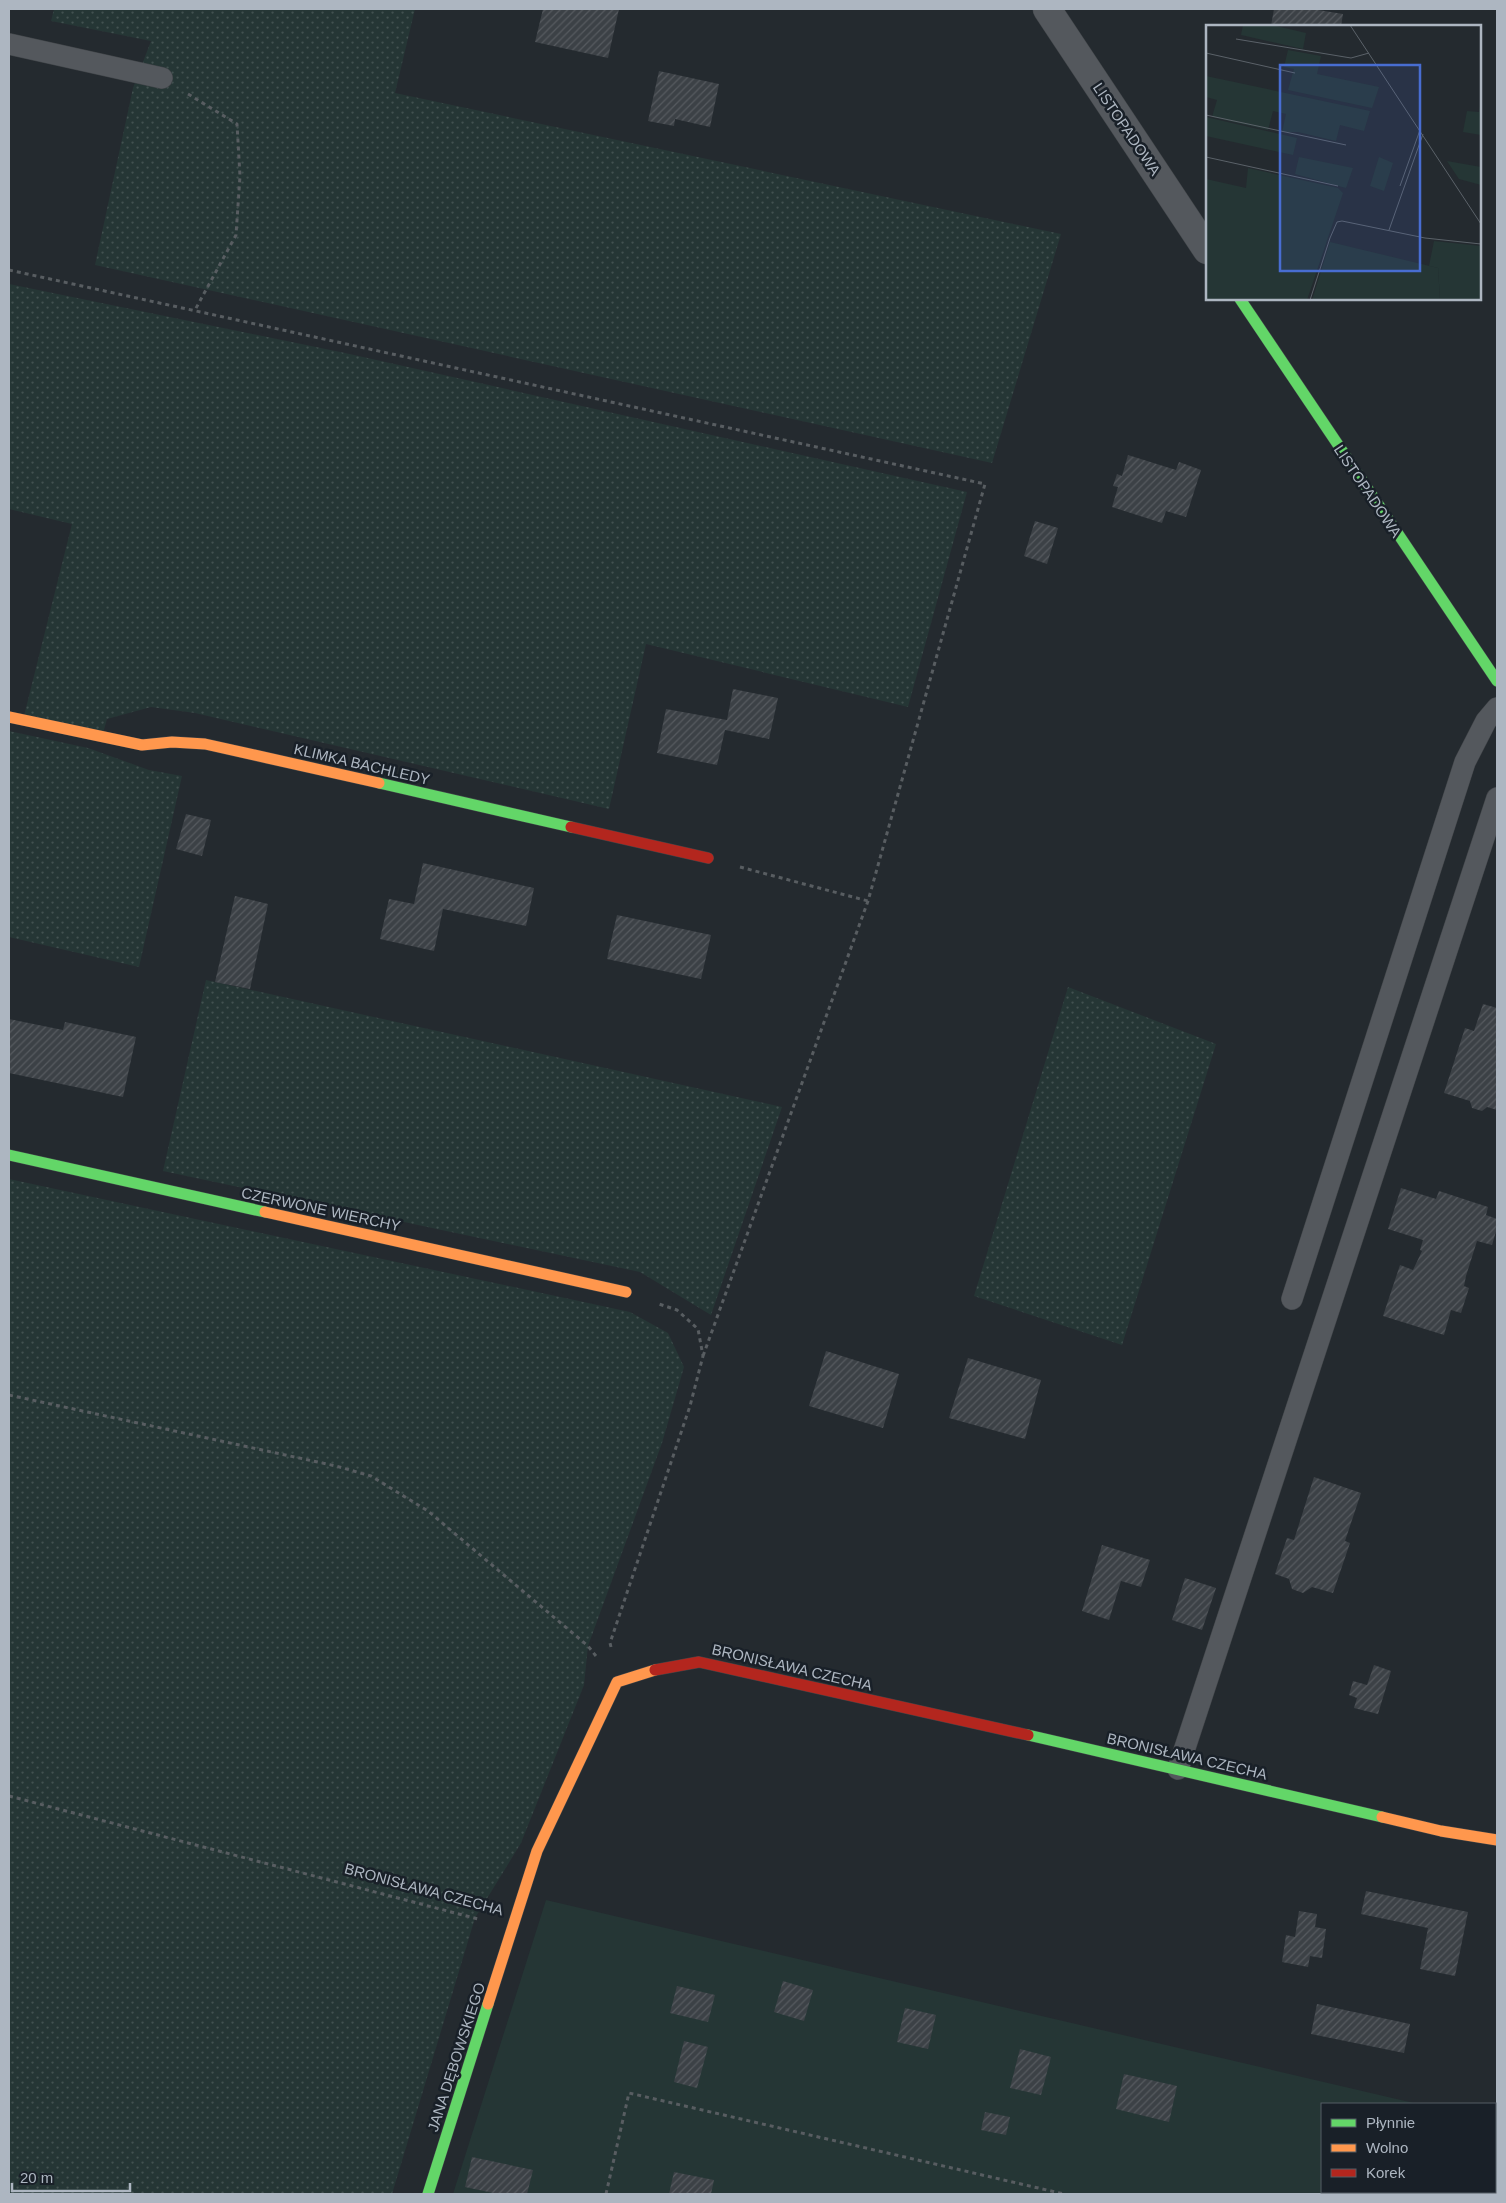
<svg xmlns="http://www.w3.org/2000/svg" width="1506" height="2203" font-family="Helvetica,sans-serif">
	<defs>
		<pattern id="grass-dots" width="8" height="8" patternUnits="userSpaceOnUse" patternTransform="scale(1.25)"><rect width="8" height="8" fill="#253635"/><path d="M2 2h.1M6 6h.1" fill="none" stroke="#425150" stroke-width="1.8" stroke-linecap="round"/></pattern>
		<pattern id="building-hatch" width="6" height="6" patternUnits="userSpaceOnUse" patternTransform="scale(1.25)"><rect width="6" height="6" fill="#3c4146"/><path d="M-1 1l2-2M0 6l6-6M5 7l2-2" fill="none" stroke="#565a5f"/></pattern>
	</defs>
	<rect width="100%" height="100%" fill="#242a2f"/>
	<!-- grass -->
	<path fill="url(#grass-dots)" d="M54,9H415L395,93L1061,234L992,463L95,265L133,88L151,41L51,21Z
		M9,284L345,353L967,492L908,707L646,644L609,809L195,713L151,707L107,719L102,737L23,720L72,524L9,509Z
		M9,731L88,748L149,770L182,776L139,967L9,937Z
		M206,980L782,1107L711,1315L640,1272L163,1171Z
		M1068,987L1216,1044L1122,1345L974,1296Z
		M9,1179L630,1312L668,1333L684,1367L662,1443L588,1646L584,1685L521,1843L475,1918L392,2194H9Z"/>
	<!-- green -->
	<path fill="#253635" d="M546,1900L1418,2104H1322V2192H1495V2122L1497,2123V2194H453Z"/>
	<!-- building -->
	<path fill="url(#building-hatch)" d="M543,9H619L608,58L535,42Z
		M1274,9H1312L1343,14L1341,26H1271Z
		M659,71L719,84L710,127L675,119L674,126L648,121Z
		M1128,455L1176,470L1179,462L1201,470L1186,517L1166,511L1162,523L1112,507L1118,487L1113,486L1117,474L1122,476Z
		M1035,521L1058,528L1047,564L1024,556Z
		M733,689L778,698L769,739L725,730L717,765L657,753L666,709L727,720Z
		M186,814L211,820L202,856L176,849Z
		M423,863L534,888L526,926L443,909L434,951L380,939L389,899L414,904Z
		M235,896L268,904L250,989L215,982Z
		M617,915L711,935L701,979L607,959Z
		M1483,1004L1497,1008V1110L1487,1107L1482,1111L1472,1108L1470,1101L1444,1093L1465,1028L1474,1031Z
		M9,1019L63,1030L65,1022L136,1037L123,1097L9,1073Z
		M1401,1188L1436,1199L1439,1191L1488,1207L1486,1215L1497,1219V1228L1492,1245L1477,1241L1466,1276L1464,1286L1469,1288L1461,1313L1451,1310L1444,1335L1383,1316L1400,1265L1413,1270L1422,1251L1420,1250L1423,1240L1388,1229Z
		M826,1351L899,1374L883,1428L809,1406Z
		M968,1358L1041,1380L1025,1439L949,1418Z
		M1314,1477L1361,1493L1345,1541L1350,1543L1333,1593L1312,1587L1303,1593L1292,1589L1289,1579L1275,1574L1287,1538L1294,1540Z
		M1102,1545L1150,1560L1141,1587L1121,1581L1109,1620L1082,1611Z
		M1185,1578L1216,1588L1202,1630L1172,1620Z
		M1374,1665L1391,1671L1378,1714L1354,1708L1357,1698L1349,1695L1353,1681L1367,1685Z
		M1366,1891L1468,1912L1455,1976L1420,1969L1428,1928L1361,1914Z
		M1299,1911L1317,1914L1315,1927L1326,1929L1322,1958L1310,1956L1308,1967L1282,1962L1286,1935L1295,1937Z
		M783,1981L813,1990L804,2021L774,2012Z
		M677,1986L715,1995L708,2022L670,2013Z
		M1317,2004L1410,2024L1404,2053L1311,2034Z
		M905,2008L936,2015L928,2049L897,2042Z
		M684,2041L708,2047L697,2088L674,2082Z
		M1020,2049L1051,2057L1041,2095L1010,2088Z
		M1124,2074L1177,2086L1169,2122L1116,2109Z
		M985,2112L1010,2117L1006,2135L981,2130Z
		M472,2157L533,2170L527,2194H498L465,2187Z
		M674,2172L714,2180L711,2194H669Z"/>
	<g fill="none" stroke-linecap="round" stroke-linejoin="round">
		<!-- lane casing -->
		<g stroke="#404448" stroke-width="22">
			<path id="lane" d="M9,44L162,78
				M1292,1299L1465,762L1486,721L1497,708
				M1178,1769L1497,798"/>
		</g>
		<!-- street casing -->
		<g stroke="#404448" stroke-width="29">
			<path id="street" d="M1047,9L1207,250"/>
		</g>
		<!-- fast casing -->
		<g stroke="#404448" stroke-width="12">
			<path id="fast" d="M1240,299L1497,681
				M379,783L571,827
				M9,1155L265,1212
				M1028,1735L1382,1817
				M428,2194L488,2004"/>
		</g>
		<!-- slow casing -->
		<g stroke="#404448" stroke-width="12">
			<path id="slow" d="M9,717L142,745L172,742L205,744L379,783
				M265,1212L626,1292
				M1382,1817L1441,1831L1497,1840
				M488,2004L537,1851L617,1682L655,1670"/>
		</g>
		<!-- jam casing -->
		<g stroke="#404448" stroke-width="12">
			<path id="jam" d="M571,827L708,858
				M655,1670L699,1662L1028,1735"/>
		</g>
		<!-- path -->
		<path stroke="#585d61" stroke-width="3" stroke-dasharray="4 4" stroke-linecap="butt" d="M188,94L237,124L240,176L236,235L195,310
			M9,270L985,484L868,901L703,1356
			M740,867L868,901
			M9,1395L336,1466L371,1476L428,1511L588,1646L596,1656
			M611,1647L610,1643L690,1406L703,1356L698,1329L677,1310L659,1304
			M9,1796L478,1919
			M606,2194L629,2093L1064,2194"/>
		<!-- lane -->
		<use href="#lane" stroke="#54585d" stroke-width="21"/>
		<!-- street -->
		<use href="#street" stroke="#54585d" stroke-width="28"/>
		<!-- fast -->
		<use href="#fast" stroke="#63d668" stroke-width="11"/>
		<!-- slow -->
		<use href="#slow" stroke="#ff974d" stroke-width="11"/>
		<!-- jam -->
		<use href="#jam" stroke="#b3261e" stroke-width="11"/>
	</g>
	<g text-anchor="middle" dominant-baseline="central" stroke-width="5" stroke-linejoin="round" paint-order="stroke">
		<!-- street labels -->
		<g font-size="15" fill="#adb6c1" stroke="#192028">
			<text transform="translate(1127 129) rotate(56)">LISTOPADOWA</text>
			<text transform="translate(1368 491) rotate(56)">LISTOPADOWA</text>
			<text transform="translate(362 764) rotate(13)">KLIMKA BACHLEDY</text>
			<text transform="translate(321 1209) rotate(12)">CZERWONE WIERCHY</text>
			<text transform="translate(792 1667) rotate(13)">BRONISŁAWA CZECHA</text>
			<text transform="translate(1187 1756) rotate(13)">BRONISŁAWA CZECHA</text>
			<text transform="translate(424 1889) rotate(15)">BRONISŁAWA CZECHA</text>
			<text transform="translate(456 2057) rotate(-72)">JANA DĘBOWSKIEGO</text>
		</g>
	</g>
	<!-- overview -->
	<g transform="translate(1206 25)">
		<rect width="275" height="275" fill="#242a2f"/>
		<path d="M37,0H66L100,8L97,24L35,10ZM82,25L115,31L111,49L173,62L166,83L82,65L88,44L78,42ZM0,51L164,86L158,106L134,100L130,116L92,107H76L80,89L67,86L62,105L6,92L11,75L0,72ZM275,75V110L257,107L261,86L273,87ZM0,92L91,113L87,130L0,111ZM93,132L147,143L140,163L89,149ZM173,132L187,138L178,166L164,161ZM241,136L275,142V160L253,154ZM42,143L132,163L137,168L101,275H0V154L40,163ZM228,216L275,221V275H234L232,243L223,241Z" fill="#253635"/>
		<path d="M124,217L232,243L234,275H106Z" fill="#253635"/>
		<path fill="none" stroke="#5b6269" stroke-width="1" d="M144,0L275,199M30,14L145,33L163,28M0,28L89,48M0,90L140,120M0,132L132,161M194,161L214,105M183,205L217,109M104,275L124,213L131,197L136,196L219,213L275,219"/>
		<path fill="#486dd1" fill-opacity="0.15" stroke="#486dd1" stroke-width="2.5" d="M74,40H214V246H74Z"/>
		<rect width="275" height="275" fill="none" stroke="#adb6c1" stroke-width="2.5"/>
	</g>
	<!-- border -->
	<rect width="1506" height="2203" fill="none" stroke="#adb6c1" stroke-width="20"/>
	<!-- legend -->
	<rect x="1321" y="2103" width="175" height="90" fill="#192028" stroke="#545c65"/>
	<rect x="1331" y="2119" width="25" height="8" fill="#63d668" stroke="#545c65"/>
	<text x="1366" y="2128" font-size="15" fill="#adb6c1">Płynnie</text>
	<rect x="1331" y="2144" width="25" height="8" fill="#ff974d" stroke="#545c65"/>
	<text x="1366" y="2153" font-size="15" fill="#adb6c1">Wolno</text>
	<rect x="1331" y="2169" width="25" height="8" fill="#b3261e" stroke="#545c65"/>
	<text x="1366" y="2178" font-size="15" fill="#adb6c1">Korek</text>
	<!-- scale -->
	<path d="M12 2183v8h118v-8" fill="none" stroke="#adb6c1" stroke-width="2.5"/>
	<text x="20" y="2183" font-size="15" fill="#adb6c1" stroke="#192028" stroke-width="4" paint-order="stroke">20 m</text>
</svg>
